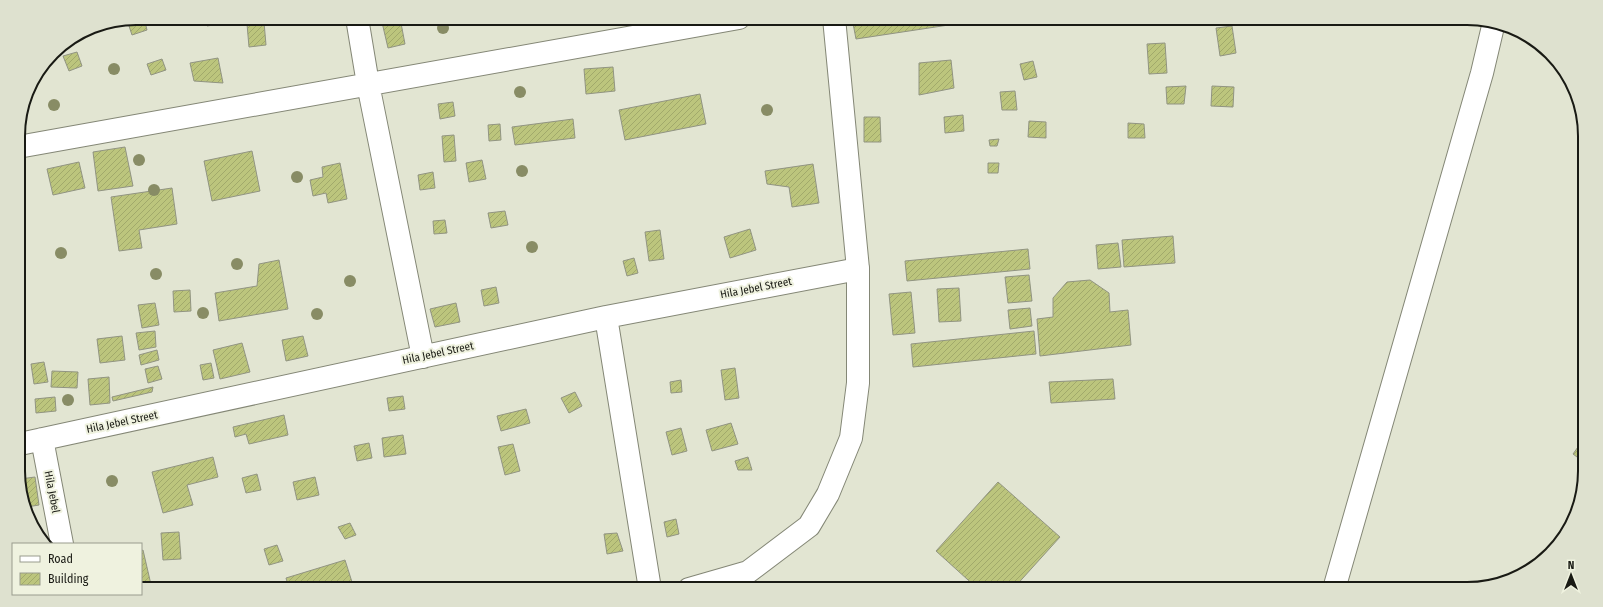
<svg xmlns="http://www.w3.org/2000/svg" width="1603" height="607" font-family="'Fira Sans Condensed',sans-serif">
	<defs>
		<pattern id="building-hatch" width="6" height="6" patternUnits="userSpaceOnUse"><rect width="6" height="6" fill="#bcc57d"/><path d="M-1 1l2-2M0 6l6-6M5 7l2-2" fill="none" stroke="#a1a96b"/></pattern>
	</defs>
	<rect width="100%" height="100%" fill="#e2e5d2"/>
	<!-- building -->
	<path fill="url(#building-hatch)" stroke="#919482" d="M136,18H144L147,30L132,35L127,20Z
		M205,18H244V20L207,26Z
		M381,18H400L405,44L388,48Z
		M852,18H995L856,39Z
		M264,22L266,45L249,47L247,24Z
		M1232,26L1236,53L1220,56L1216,28Z
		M1165,43L1167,73L1149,74L1147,44Z
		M77,52L82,66L69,71L63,56Z
		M218,58L223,83L194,81L190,63Z
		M162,59L166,70L151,75L147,64Z
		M951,60L954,88L919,95V63Z
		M1033,61L1037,77L1024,80L1020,64Z
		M613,67L615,91L586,94L584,69Z
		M1186,86L1184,104H1167L1166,87Z
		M1212,86L1234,87L1233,107L1211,106Z
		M1015,91L1017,110H1002L1000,92Z
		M700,94L706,124L625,140L619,110Z
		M453,102L455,116L440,119L438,104Z
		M963,115L964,131L945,133L944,117Z
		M864,117H880L881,142H864Z
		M573,119L575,138L515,145L512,127Z
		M1029,121L1046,122V138L1028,137Z
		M1128,123L1144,124L1145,138H1128Z
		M500,124L501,140L489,141L488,125Z
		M454,135L456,161L444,162L442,136Z
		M999,139L997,146H990L989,140Z
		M125,147L133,186L98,191L93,152Z
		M252,151L260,191L212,201L204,161Z
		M482,160L486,179L469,182L466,163Z
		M79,162L85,188L53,195L47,169Z
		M340,163L347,199L328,203L326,193L313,196L310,180L323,177L322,167Z
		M988,163H999L998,173H988Z
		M813,164L819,203L792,207L789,187L767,184L765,171Z
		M433,172L435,188L420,190L418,175Z
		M172,188L177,224L139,230L142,248L119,251L111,197Z
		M505,211L508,225L491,228L488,213Z
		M445,220L447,233L434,234L433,221Z
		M750,229L756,250L730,258L724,237Z
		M660,230L664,259L649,261L645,232Z
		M1173,236L1175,263L1124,267L1122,240Z
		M1118,243L1121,267L1098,269L1096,245Z
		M1028,249L1030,269L907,281L905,261Z
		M634,258L638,273L627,276L623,261Z
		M279,260L288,309L219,321L215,293L257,286L259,264Z
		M1029,275L1032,301L1008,303L1005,277Z
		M1090,280L1109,293L1110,312L1128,310L1131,345L1040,356L1037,319L1053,317V298L1067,282Z
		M496,287L499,303L484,306L481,290Z
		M959,288L961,321L939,322L937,289Z
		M190,290L191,311L174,312L173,291Z
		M911,292L915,333L893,335L889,294Z
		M155,303L159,325L142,328L138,305Z
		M456,303L460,322L435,327L430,309Z
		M1030,308L1032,326L1010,329L1008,310Z
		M155,331L156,347L139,350L136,333Z
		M1034,331L1036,354L913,367L911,344Z
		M122,336L125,360L100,363L97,339Z
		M303,336L308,356L286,361L282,340Z
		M242,343L250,372L220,379L213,350Z
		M157,350L159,360L141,365L139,355Z
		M44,362L48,382L34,384L31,364Z
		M211,363L214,378L203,380L200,365Z
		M158,366L162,379L148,383L145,369Z
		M735,368L739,398L725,400L721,370Z
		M52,371L78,372L77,388L51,387Z
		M109,377L110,403L90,405L88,379Z
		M1113,379L1115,399L1051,403L1049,382Z
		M681,380L682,392L671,393L670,382Z
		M153,387L152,392L113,401L112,397Z
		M575,392L582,406L569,413L561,398Z
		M403,396L405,409L389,411L387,398Z
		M55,397L56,411L36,413L35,399Z
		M526,409L530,423L501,431L497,416Z
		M284,415L288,435L249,444L246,434L235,437L233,427Z
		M731,423L738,444L712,451L706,430Z
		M681,428L687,451L672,455L666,432Z
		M403,435L406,454L384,457L382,438Z
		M1585,437V463L1573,454Z
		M369,443L372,458L357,461L354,446Z
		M513,444L520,471L505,475L498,447Z
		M213,457L218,477L187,485L193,505L163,513L152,472Z
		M748,457L752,470H738L735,461Z
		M257,474L261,490L246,493L242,478Z
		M35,477L39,505L27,507L20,493V479Z
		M315,477L319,495L297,500L293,482Z
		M998,482L1060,537L1013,589H978L936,551Z
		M676,519L679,534L667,537L664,522Z
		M350,523L356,535L345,539L338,527Z
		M179,532L181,559L163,560L161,533Z
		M617,533L623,551L607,554L604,534Z
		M277,545L283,561L269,565L264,549Z
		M143,550L152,589H141V551Z
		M345,560L352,582L327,589H289L286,578Z
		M191,584L192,589H170Z"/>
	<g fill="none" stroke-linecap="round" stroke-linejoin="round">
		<!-- minor casing -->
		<g stroke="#848776" stroke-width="24">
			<path id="minor" d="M357,18L368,84L423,357
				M18,147L739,18
				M606,317L650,589
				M42,439L62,544
				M20,444L606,317L858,269
				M1334,589L1482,73L1494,22"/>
		</g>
		<!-- secondary casing -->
		<g stroke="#848776" stroke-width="24">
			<path id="secondary" d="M689,589L748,572L809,526L828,494L851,438L858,383V269L834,18"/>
		</g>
		<!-- minor -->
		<use href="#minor" stroke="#fff" stroke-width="22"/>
		<!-- secondary -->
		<use href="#secondary" stroke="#fff" stroke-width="22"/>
	</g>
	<!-- trees -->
	<g fill="#888c65">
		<circle cx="443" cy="28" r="6"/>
		<circle cx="114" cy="69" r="6"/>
		<circle cx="520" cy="92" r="6"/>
		<circle cx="54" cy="105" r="6"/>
		<circle cx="767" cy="110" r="6"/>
		<circle cx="139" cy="160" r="6"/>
		<circle cx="522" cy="171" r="6"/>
		<circle cx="297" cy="177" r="6"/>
		<circle cx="154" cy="190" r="6"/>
		<circle cx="532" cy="247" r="6"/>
		<circle cx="61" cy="253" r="6"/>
		<circle cx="237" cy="264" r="6"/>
		<circle cx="156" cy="274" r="6"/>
		<circle cx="350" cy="281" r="6"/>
		<circle cx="203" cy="313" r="6"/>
		<circle cx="317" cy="314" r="6"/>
		<circle cx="68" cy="400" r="6"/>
		<circle cx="112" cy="481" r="6"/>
	</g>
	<g text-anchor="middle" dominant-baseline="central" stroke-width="4" stroke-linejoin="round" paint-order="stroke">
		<!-- street labels -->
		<g font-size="11" fill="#191a14" stroke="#eff2df">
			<text transform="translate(756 288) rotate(-11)">Hila Jebel Street</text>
			<text transform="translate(438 353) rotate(-12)">Hila Jebel Street</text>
			<text transform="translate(122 422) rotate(-12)">Hila Jebel Street</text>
			<text transform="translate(52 492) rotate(79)">Hila Jebel</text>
		</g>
	</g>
	<!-- crop -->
	<path d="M0 0H1603V607H0ZM136 25H1467A111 111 0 0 1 1578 136V471A111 111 0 0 1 1467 582H136A111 111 0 0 1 25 471V136A111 111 0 0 1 136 25Z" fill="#dee1cf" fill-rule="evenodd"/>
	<path fill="none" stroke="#191a14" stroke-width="2" d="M136 25H1467A111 111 0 0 1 1578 136V471A111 111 0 0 1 1467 582H136A111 111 0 0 1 25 471V136A111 111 0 0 1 136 25Z"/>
	<!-- legend -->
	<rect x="12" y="543" width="130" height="52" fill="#eff2df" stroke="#999c8e"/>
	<rect x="20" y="556" width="20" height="6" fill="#ffffff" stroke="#999c8e"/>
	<text x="48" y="563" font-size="12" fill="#191a14">Road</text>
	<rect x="20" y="573" width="20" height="12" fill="url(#building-hatch)" stroke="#999c8e"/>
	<text x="48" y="583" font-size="12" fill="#191a14">Building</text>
	<!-- north arrow -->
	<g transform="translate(1571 575)" stroke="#eff2df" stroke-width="3" paint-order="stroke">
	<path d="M0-3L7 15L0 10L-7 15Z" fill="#191a14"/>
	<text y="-6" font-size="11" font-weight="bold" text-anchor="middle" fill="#191a14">N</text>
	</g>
</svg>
